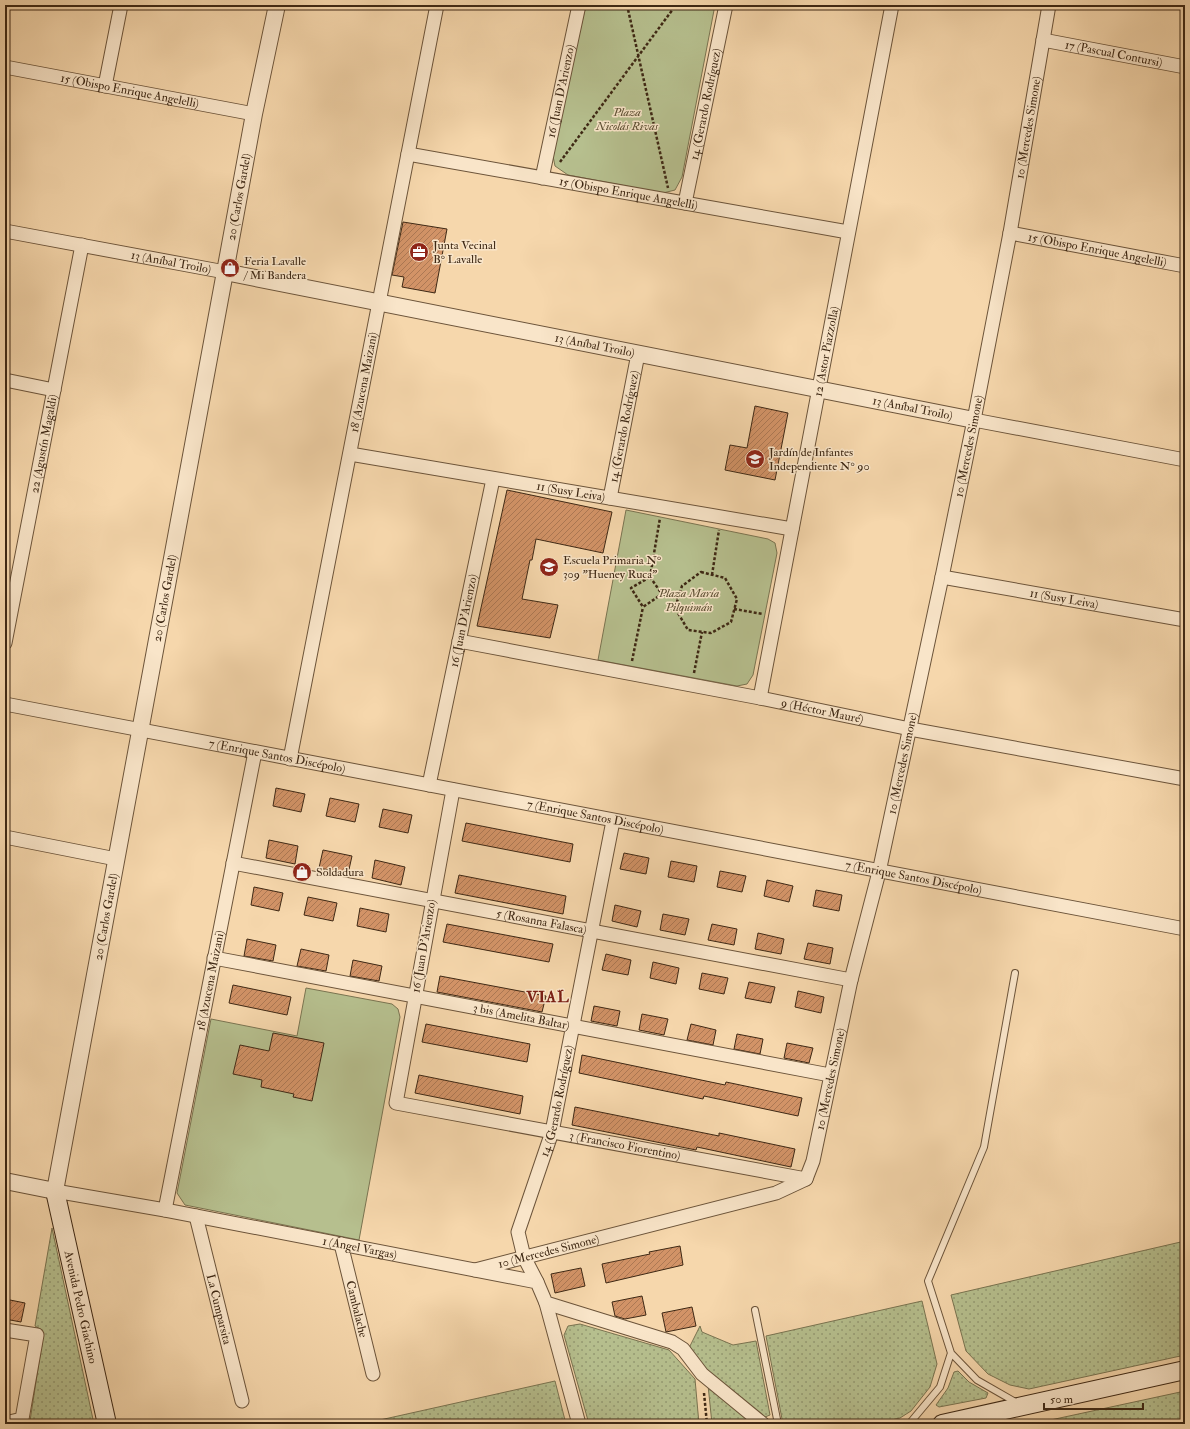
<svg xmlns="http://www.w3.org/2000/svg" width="1190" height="1429" font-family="'IM FELL Double Pica',serif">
	<defs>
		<pattern id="grass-dots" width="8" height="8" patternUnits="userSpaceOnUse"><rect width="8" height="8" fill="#b6bf8e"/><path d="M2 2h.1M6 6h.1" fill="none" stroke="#959b73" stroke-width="1.8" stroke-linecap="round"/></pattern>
		<pattern id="building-hatch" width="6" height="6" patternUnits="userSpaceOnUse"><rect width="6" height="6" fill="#d29367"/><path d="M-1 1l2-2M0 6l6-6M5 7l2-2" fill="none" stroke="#ac7854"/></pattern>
	</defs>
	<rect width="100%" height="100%" fill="#f6d7ac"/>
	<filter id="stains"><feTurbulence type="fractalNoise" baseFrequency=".005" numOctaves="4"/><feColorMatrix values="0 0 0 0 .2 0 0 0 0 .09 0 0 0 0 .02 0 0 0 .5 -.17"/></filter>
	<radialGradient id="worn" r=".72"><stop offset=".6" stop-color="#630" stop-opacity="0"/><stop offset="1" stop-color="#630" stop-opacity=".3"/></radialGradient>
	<!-- grass -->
	<path fill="url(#grass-dots)" stroke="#7a7451" d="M52,1228L94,1424H27L30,1421L43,1336L42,1330L35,1326Z
		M1185,1241V1355L1029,1389L1010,1385L988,1374L966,1351L951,1295Z
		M922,1301L937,1364L930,1387L911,1411L900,1418L874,1424H783L766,1336Z
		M580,1324L669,1350L695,1379L699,1424H589L564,1335L568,1326Z
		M700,1326L702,1332L733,1345L756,1341L770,1415L765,1417C740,1397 706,1374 689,1348Z
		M958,1371L969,1382L988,1393L986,1398L939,1407L936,1405L948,1388L954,1372Z
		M555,1381L566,1424H362Z
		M708,1385L755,1424H712Z
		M1185,1391V1423L1179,1424H1032Z"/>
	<!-- park -->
	<path fill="#b6bf8e" stroke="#7a7451" d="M586,5H715L682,177L675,190L663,193L568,175L555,166L552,151Z
		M626,510L768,539L775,543L777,553L753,675L747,684L737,686L598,660Z
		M306,988L392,1004L398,1009L400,1017L359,1240L185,1205L177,1193L211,1019L297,1036Z"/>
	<!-- building -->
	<path fill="url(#building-hatch)" stroke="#3e2814" d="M403,222L447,229L435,293L402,287L404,277L392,275Z
		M755,406L788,413L775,480L725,470L730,445L747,448Z
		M507,490L612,512L603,553L536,539L532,560H530L522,599L558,605L550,638L477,626Z
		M276,788L305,794L301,812L273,806Z
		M330,798L359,804L355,822L326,816Z
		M383,809L412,815L408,833L379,827Z
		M466,823L573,844L570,862L462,841Z
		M269,840L298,846L295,864L266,858Z
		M323,850L352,856L348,874L319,868Z
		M624,853L649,858L646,874L620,869Z
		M375,860L405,867L401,885L372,878Z
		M671,861L697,866L694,882L668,877Z
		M720,871L746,876L742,892L717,887Z
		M459,875L566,896L563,914L455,893Z
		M767,880L793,886L789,902L764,896Z
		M254,887L283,893L279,911L251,905Z
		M816,890L842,895L839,911L813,906Z
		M308,897L337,903L333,921L304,915Z
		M615,905L641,911L637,927L612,921Z
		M360,908L389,914L386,932L357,926Z
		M663,914L689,919L685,935L660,930Z
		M447,924L553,944L549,962L443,942Z
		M712,924L737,929L734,945L708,940Z
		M758,933L784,939L781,954L755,949Z
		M247,939L276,945L273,961L244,956Z
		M808,943L833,948L830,964L804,959Z
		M301,949L329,955L326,971L297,966Z
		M606,954L631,960L628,975L602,970Z
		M353,960L382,966L379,981L350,976Z
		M653,962L679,968L676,984L650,978Z
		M702,973L728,978L724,994L699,989Z
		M440,976L546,996L542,1012L437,992Z
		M749,982L775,987L771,1003L745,998Z
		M233,985L291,997L287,1015L229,1003Z
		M798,991L824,997L821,1013L795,1007Z
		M594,1006L620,1011L617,1026L591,1021Z
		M642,1014L668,1019L664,1035L639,1030Z
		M426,1024L530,1044L527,1062L422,1042Z
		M691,1024L716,1030L713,1045L687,1040Z
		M273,1033L324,1043L312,1101L293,1097L294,1094L261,1087L262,1080L233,1074L240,1045L269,1051Z
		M737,1034L763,1039L760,1054L734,1049Z
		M787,1043L813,1048L809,1063L784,1058Z
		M582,1055L725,1085L726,1082L802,1098L798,1116L704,1096L703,1099L579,1073Z
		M419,1075L523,1096L520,1114L415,1093Z
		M575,1107L719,1136V1133L795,1149L791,1167L697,1147L696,1150L572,1125Z
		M680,1246L683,1265L606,1283L602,1264L650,1254L649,1252Z
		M581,1268L585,1286L555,1293L551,1274Z
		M642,1296L646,1315L625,1319L615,1316L612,1302Z
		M5,1299L25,1303L21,1322L5,1319Z
		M692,1307L696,1326L666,1332L662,1313Z"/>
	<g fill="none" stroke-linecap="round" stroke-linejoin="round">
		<!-- service casing -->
		<g stroke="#6c543a" stroke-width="8">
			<path id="service" d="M1015,973L984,1147L928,1281L951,1353L977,1380L1017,1403
				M755,1310L778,1424
				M909,1424L940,1387L951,1353"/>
		</g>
		<!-- minor casing -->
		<g stroke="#6c543a" stroke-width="15">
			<g id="minor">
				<path id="s1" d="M1043,40L1185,67"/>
				<path id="s2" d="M5,67L254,114"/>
				<path d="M105,86L121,5"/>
				<path id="s3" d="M408,154L848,232"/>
				<path id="s4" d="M542,178L579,5"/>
				<path id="s5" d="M685,203L726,5"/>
				<path id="s6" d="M5,231L225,272"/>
				<path id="s7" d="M1010,233L1185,266"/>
				<path d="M5,380L54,390"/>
				<path d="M974,420L1185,460"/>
				<path id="s8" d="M350,454L792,529"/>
				<path id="s9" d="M610,498L638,354"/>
				<path id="s10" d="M942,577L1185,620"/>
				<path id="s11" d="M459,641L760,698L910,729L1185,779"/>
				<path id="s12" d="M5,643L82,245"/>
				<path id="s13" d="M760,698L892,5"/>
				<path id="s14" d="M5,704L1185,929"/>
				<path id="s15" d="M290,759L437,5"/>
				<path id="s16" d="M429,785L493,479"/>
				<path id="s17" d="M453,790L396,1103L806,1179"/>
				<path d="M5,837L116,859"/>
				<path id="s18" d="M233,863L851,980"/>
				<path id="s19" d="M214,958L830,1075"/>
				<path id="s20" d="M55,1191L165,1210L537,1282L546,1303L672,1342L683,1349L702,1374L763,1424"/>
				<path id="s21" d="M165,1210L255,752"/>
				<path id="s22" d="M196,1216L242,1401"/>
				<path id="s23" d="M341,1244L373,1374"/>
				<path id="s24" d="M475,1270L776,1193L806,1179L813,1161L851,980L879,872L942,577L974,420L1010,233L1049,5"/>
				<path id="s25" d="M537,1282L524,1257L518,1232L552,1132L613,821"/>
				<path d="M546,1303L579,1424"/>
				<path d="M5,1330L37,1335L22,1419L5,1423"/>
			</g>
		</g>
		<!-- tertiary casing -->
		<g stroke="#6c543a" stroke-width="18">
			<g id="tertiary">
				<path id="s26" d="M225,272L974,420"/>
				<path id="s27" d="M5,1181L55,1191L225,272L254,114L277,5"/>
			</g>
		</g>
		<!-- secondary casing -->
		<g stroke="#3e2814" stroke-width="20">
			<g id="secondary">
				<path id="s28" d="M55,1191L107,1424"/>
				<path d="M942,1424L1185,1370"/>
			</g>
		</g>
		<!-- path -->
		<path stroke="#3e2814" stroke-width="2.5" stroke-dasharray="3 2" stroke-linecap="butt" d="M627,5L668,188
			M560,162L676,5
			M701,572L725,578L737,599L731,622L711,633L688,630L675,608L682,586Z
			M712,575L719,530
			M650,577L662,594L643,607L631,588Z
			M650,577L660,518
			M662,594L678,598
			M734,609L763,614
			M632,661L643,607
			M694,673L702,632
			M704,1393L707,1424"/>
		<!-- service -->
		<use href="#service" stroke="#f9e5c9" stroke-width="6"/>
		<!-- minor -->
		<use href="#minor" stroke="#f9e5c9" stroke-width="13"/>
		<!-- tertiary -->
		<use href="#tertiary" stroke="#f9e5c9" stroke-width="16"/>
		<!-- secondary -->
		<use href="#secondary" stroke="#f9e5c9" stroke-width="18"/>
	</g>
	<!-- icons -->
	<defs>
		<g id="office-disc" transform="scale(1)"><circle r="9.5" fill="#8f2418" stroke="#f9e5c9"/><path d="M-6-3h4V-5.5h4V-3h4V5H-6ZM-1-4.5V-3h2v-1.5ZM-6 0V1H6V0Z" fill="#fff"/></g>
		<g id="shop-disc" transform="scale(1)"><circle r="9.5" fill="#8f2418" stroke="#f9e5c9"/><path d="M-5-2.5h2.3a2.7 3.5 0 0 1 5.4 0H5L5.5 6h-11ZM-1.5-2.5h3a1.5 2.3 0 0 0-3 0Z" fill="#fff"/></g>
		<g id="school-disc" transform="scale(1)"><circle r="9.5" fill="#8f2418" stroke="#f9e5c9"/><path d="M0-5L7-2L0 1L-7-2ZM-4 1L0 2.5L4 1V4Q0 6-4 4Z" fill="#fff"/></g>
	</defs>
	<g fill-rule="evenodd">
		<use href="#office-disc" x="419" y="252"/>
		<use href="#shop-disc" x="230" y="268"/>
		<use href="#school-disc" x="755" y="459"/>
		<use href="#school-disc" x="549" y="567"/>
		<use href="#shop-disc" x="302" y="872"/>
	</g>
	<g text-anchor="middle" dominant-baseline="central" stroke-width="3" stroke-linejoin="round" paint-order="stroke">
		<!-- street labels -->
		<g font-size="12" fill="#3e2814" stroke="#f9e5c9">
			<text stroke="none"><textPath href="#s1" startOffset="72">17 (Pascual Contursi)</textPath></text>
			<text stroke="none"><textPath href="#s2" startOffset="127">15 (Obispo Enrique Angelelli)</textPath></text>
			<text stroke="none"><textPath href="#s4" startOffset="89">16 (Juan D'Arienzo)</textPath></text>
			<text stroke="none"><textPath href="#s5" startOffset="101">14 (Gerardo Rodríguez)</textPath></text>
			<text stroke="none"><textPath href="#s24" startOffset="1419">10 (Mercedes Simone)</textPath></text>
			<text stroke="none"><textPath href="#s3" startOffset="224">15 (Obispo Enrique Angelelli)</textPath></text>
			<text stroke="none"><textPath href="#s27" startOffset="1062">20 (Carlos Gardel)</textPath></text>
			<text stroke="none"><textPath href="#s7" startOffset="89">15 (Obispo Enrique Angelelli)</textPath></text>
			<text stroke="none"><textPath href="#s6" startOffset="169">13 (Aníbal Troilo)</textPath></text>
			<text stroke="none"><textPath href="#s26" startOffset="377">13 (Aníbal Troilo)</textPath></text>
			<text stroke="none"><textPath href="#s13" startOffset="353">12 (Astor Piazzolla)</textPath></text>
			<text stroke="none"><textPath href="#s15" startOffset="384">18 (Azucena Maizani)</textPath></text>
			<text stroke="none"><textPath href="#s26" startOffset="701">13 (Aníbal Troilo)</textPath></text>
			<text stroke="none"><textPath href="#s9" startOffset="73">14 (Gerardo Rodríguez)</textPath></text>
			<text stroke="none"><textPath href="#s12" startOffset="203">22 (Agustín Magaldi)</textPath></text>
			<text stroke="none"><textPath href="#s24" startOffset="1095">10 (Mercedes Simone)</textPath></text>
			<text stroke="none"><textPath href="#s8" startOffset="224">11 (Susy Leiva)</textPath></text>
			<text stroke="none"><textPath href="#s27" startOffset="654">20 (Carlos Gardel)</textPath></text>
			<text stroke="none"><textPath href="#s10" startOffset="124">11 (Susy Leiva)</textPath></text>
			<text stroke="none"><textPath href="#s16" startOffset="168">16 (Juan D'Arienzo)</textPath></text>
			<text stroke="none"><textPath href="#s11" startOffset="370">9 (Héctor Mauré)</textPath></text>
			<text stroke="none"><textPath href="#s14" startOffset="277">7 (Enrique Santos Discépolo)</textPath></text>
			<text stroke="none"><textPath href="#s24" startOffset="771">10 (Mercedes Simone)</textPath></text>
			<text stroke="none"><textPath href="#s14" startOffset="601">7 (Enrique Santos Discépolo)</textPath></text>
			<text stroke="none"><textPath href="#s14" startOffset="925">7 (Enrique Santos Discépolo)</textPath></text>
			<text stroke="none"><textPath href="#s27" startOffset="330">20 (Carlos Gardel)</textPath></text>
			<text stroke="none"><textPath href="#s18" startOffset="314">5 (Rosanna Falasca)</textPath></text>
			<text transform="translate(424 946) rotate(-80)">16 (Juan D'Arienzo)</text>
			<text stroke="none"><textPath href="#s21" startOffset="234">18 (Azucena Maizani)</textPath></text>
			<text stroke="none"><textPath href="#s19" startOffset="313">3 bis (Amelita Baltar)</textPath></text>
			<text stroke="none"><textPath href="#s24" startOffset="447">10 (Mercedes Simone)</textPath></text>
			<text stroke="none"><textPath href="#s25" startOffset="191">14 (Gerardo Rodríguez)</textPath></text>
			<text stroke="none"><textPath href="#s17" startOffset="551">3 (Francisco Fiorentino)</textPath></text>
			<text stroke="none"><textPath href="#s20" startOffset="310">1 (Ángel Vargas)</textPath></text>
			<text stroke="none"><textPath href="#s24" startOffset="76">10 (Mercedes Simone)</textPath></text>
			<text stroke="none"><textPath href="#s28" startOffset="119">Avenida Pedro Giachino</textPath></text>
			<text stroke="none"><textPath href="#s22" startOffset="96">La Cumparsita</textPath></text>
			<text stroke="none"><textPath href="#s23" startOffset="67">Cambalache</textPath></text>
		</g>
		<!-- park labels -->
		<g font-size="12" font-style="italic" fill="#5c4e32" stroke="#f9e5c9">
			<text x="627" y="112">Plaza<tspan x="627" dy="14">Nicolás Rivas</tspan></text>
			<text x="689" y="593">Plaza María<tspan x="689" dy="14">Pilquimán</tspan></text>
		</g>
		<!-- poi labels -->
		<g font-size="12" fill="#3e2814" stroke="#f9e5c9" text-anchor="start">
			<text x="433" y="245">Junta Vecinal<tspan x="433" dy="14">B° Lavalle</tspan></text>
			<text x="244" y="261">Feria Lavalle<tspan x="244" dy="14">/ Mi Bandera</tspan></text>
			<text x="769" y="452">Jardín de Infantes<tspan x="769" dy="14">Independiente N° 90</tspan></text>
			<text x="563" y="560">Escuela Primaria N°<tspan x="563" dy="14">309 "Hueney Ruca"</tspan></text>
			<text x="316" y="872">Soldadura</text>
		</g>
		<!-- district labels -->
		<g font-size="16" font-weight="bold" letter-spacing="1" fill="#7a1f14" stroke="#f9e5c9">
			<text x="548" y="997">VIAL</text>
		</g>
	</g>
	<!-- margin -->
	<rect width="1190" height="1429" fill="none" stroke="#f6d7ac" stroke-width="20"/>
	<rect x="6" y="6" width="1178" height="1417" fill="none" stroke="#3e2814" stroke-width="2"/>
	<rect x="10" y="10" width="1170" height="1409" fill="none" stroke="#3e2814"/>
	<!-- scale -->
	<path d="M1044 1403v6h99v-6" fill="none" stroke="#3e2814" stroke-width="2"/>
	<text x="1050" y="1403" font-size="12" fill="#3e2814" stroke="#f9e5c9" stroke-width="3" paint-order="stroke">50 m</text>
	<rect width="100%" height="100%" filter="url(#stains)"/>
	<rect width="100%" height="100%" fill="url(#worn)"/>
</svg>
